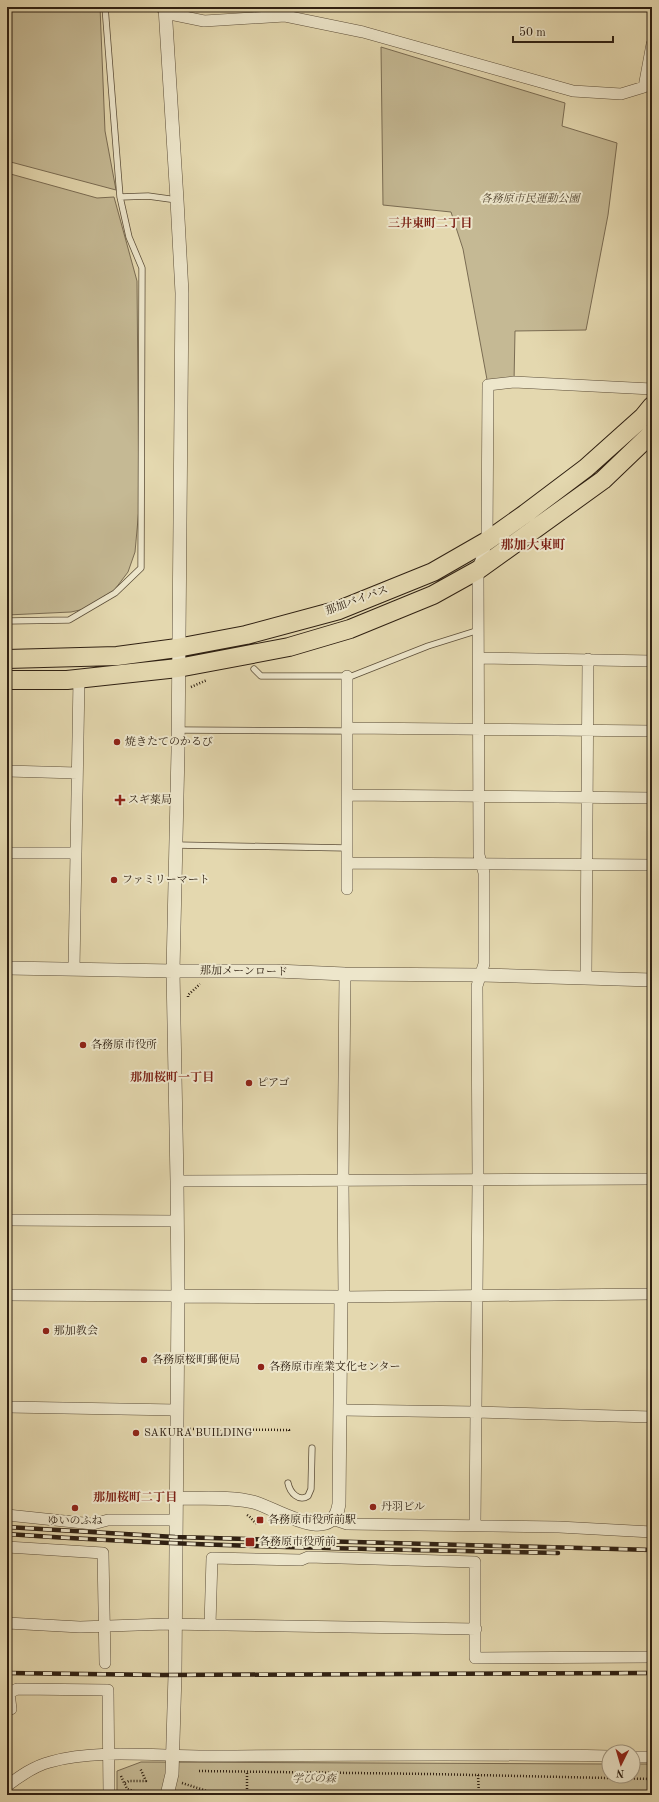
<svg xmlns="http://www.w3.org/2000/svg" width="659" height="1802" font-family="'Old Standard TT','Noto Serif JP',serif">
	<rect width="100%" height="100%" fill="#e4d8af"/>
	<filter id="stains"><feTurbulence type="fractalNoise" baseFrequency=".005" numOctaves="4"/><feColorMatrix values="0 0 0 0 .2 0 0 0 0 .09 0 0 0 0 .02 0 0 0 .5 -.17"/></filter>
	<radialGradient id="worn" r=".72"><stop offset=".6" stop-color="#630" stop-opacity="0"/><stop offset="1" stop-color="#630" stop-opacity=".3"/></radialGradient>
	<!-- green -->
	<path fill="#c5b994" stroke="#7a6c53" d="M7,7H100L105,131L116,190L7,161Z
		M381,47L565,103L562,126L617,143L608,215L586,330L515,331L514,382L488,385L463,249L451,212L383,205Z
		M7,173L97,198L114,197L137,281L139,508L135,552L128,572L106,601L98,606L71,612L7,615Z
		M141,1762L609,1764V1776H633V1764H652V1795H117V1771Z"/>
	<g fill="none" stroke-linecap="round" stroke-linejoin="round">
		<!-- service casing -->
		<g stroke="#5c4e39" stroke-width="7">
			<path id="service" d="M156,7L165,13
				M120,197L148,196L177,200
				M7,621L69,620L115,593L141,568L142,268L129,237L120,197L105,7
				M254,669L261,676H352L428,646L479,630
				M178,730L347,731
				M176,845L347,848
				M288,1483C290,1493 299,1502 308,1496L311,1489L312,1448"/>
		</g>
		<!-- minor casing -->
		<g stroke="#5c4e39" stroke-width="12">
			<path id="minor" d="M165,13L204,21L285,16L363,32L573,91L621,94L644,87L652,44
				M479,658L652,661
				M347,728L652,731
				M7,771L77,773
				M347,795L652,798
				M7,853H76
				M347,863L652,865
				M347,889V676
				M74,969L79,679
				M586,977L588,659
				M177,1181L652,1179
				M7,1220L177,1221
				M7,1295L178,1296
				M341,1297L652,1294
				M344,1297L343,1180L345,974
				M7,1407L177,1410
				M340,1410L476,1412L652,1417
				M7,1515L93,1524L108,1520H176
				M332,1519L347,1524L559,1527L652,1532
				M475,1525L478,1180L477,986L484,964V873L479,855L478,570L487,541L488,385L514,382L652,389
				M7,1547L103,1553L105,1663
				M7,1623L80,1627L166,1624L476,1629
				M210,1625L212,1558L301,1560L308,1557L475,1562V1658L652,1657
				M7,1710L11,1709L9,1693L17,1689L108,1690L109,1795
				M633,1757H652
				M7,1786C20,1776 34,1766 50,1762C99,1748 163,1757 214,1756C346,1755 477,1754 609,1756"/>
		</g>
		<!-- tertiary casing -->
		<g stroke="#5c4e39" stroke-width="14">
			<path id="tertiary" d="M165,7L177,200L182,293L178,751L173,971L177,1181L178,1296L175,1674L172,1774L167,1795
				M7,968L173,971H276L345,974L481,975L652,980
				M176,1498C201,1499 229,1496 253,1502C274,1507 333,1548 339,1504L341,1297L178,1296"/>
		</g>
		<!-- trunk casing -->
		<g stroke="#2f2012" stroke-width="20">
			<path id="trunk" d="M7,659L117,656L177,648L246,635L339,610L433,572L487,541L525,514L586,468L643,417L652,406
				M7,680H67L178,668L289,647L350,629L433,595L478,570L603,480L652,433"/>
		</g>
		<!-- path -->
		<path stroke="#2f2012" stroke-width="2.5" stroke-dasharray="1 2" stroke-linecap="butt" d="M191,687L207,680
			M188,997V995L200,984
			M190,1429L289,1430V1432
			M247,1515C252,1518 253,1522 258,1524
			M199,1771L430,1774L652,1779
			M478,1775L479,1795
			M121,1776L127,1789L147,1795
			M125,1783L129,1781H146L140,1768
			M182,1783L210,1792L214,1795
			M247,1795V1772"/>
		<!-- service -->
		<use href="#service" stroke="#ede6cb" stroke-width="5.5"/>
		<!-- minor -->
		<use href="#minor" stroke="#ede6cb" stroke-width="11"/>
		<!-- tertiary -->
		<use href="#tertiary" stroke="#ede6cb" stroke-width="13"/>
		<!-- trunk -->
		<use href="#trunk" stroke="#e4d8af" stroke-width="18"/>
		<!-- rail casing -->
		<g stroke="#2f2012" stroke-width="4.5">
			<path id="rail" d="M7,1527L175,1537L652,1550
				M7,1534C190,1547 374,1549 558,1553
				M7,1673L163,1675L652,1673"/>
		</g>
		<!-- rail -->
		<use href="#rail" stroke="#ede6cb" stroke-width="3" stroke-dasharray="9" stroke-linecap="butt"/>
	</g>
	<!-- markers -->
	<g fill="#8f2418" stroke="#ede6cb" stroke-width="1.5">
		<circle cx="117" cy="742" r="4"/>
		<path d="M118 794h4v4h4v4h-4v4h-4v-4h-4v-4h4z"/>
		<circle cx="114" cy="880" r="4"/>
		<circle cx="83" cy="1045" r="4"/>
		<circle cx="249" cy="1083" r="4"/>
		<circle cx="46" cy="1331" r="4"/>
		<circle cx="144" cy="1360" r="4"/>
		<circle cx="261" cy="1367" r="4"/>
		<circle cx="136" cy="1433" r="4"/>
		<circle cx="373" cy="1507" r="4"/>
		<circle cx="75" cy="1508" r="4"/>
		<rect x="256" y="1516" width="8" height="8" rx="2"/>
		<rect x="245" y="1537" width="10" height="10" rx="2"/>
	</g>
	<g text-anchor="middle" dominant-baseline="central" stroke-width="4" stroke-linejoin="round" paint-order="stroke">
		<!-- park labels -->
		<g font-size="11" font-style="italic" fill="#544632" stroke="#ede6cb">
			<text x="530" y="199">各務原市民運動公園</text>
			<text x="314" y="1779">学びの森</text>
		</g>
		<!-- street labels -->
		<g font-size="11" fill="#2f2012" stroke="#ede6cb">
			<text transform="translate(357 601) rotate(-20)">那加バイパス</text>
			<text transform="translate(244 972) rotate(1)">那加メーンロード</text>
		</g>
		<!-- poi labels -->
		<g font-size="11" fill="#2f2012" stroke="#ede6cb" text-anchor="start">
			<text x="125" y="742">焼きたてのかるび</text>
			<text x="128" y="800">スギ薬局</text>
			<text x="122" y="880">ファミリーマート</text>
			<text x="91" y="1045">各務原市役所</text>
			<text x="257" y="1083">ピアゴ</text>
			<text x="54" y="1331">那加教会</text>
			<text x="152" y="1360">各務原桜町郵便局</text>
			<text x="269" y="1367">各務原市産業文化センター</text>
			<text x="144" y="1433">SAKURA BUILDING</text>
			<text x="381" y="1507">丹羽ビル</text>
			<text x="268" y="1520">各務原市役所前駅</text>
			<text x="75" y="1521" text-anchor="middle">ゆいのふね</text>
			<text x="259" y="1542">各務原市役所前</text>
		</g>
		<!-- neighbourhood labels -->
		<g font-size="12" font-weight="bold" fill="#7a1f14" stroke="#ede6cb">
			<text x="430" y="224">三井東町二丁目</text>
			<text x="172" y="1078">那加桜町一丁目</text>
			<text x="135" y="1498">那加桜町二丁目</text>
		</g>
		<!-- quarter labels -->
		<g font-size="13" font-weight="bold" fill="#7a1f14" stroke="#ede6cb">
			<text x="533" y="545">那加大東町</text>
		</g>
	</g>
	<!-- margin -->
	<rect width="659" height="1802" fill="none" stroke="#e4d8af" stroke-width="24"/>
	<rect x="8" y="8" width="643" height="1786" fill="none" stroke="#2f2012" stroke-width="2"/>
	<rect x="12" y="12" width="635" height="1778" fill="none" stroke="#2f2012"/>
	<!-- north arrow -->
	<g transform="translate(621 1764) rotate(185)"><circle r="19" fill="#ede6cb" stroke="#a19781"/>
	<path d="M0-3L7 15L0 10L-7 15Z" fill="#8f2418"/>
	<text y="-6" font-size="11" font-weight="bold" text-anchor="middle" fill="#2f2012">N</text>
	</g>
	<!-- scale -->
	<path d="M513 36v6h100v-6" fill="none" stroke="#2f2012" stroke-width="2"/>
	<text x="519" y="36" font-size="12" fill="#2f2012" stroke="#ede6cb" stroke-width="3" paint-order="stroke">50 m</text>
	<rect width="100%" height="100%" filter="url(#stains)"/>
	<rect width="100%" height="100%" fill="url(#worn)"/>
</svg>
